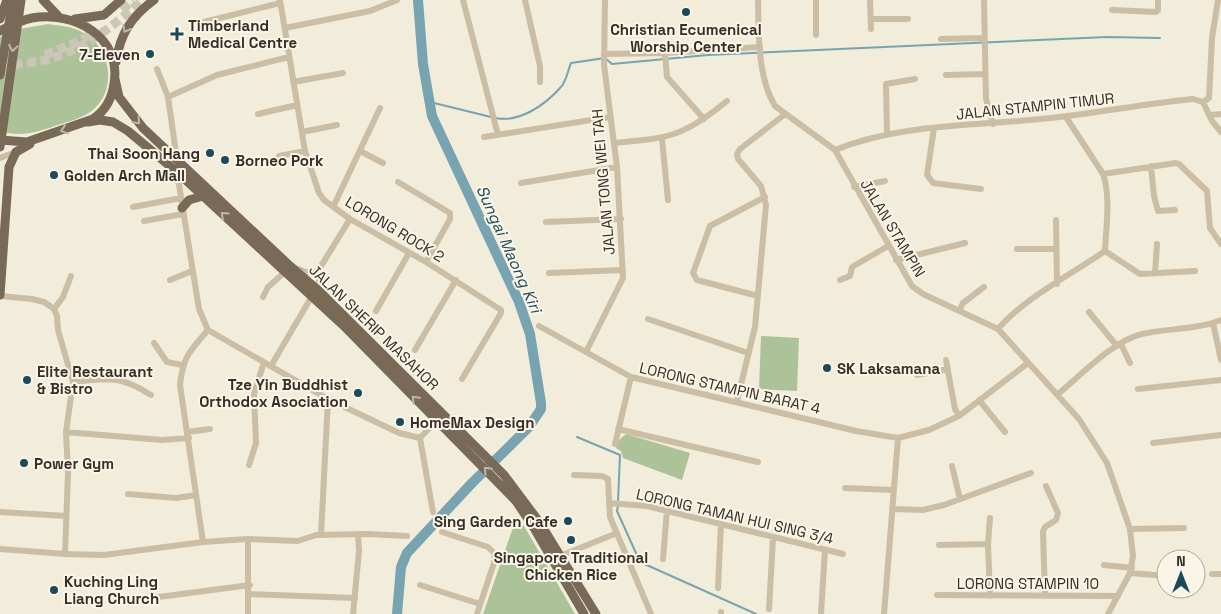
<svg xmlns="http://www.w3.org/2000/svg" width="1221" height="614" font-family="'Space Grotesk',sans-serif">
	<rect width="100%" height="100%" fill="#f2ecda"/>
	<!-- green -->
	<path fill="#acc299" d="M48,24C60,26 71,26 82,32C110,46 118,87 94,109C83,119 65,122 52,127C33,133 19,137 0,131V37L14,30Z
		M761,336L799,338L797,391L759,389Z
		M626,434L690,453L682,480L623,458L621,451L616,448L619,440Z
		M516,519L524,526L575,614H483Z"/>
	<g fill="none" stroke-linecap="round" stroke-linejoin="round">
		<!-- stream -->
		<path stroke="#78a3b0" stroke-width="2" d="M430,102L491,117
			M496,118C519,123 545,105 560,88C566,83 568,70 571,63L605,58L612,64L708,55L1107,37L1160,38
			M577,437L620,455L618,501
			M618,506L617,511L640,562L756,614"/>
		<!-- river -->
		<path stroke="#78a3b0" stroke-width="10" d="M397,614L401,567L407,553L472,483L529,427L541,409V403L530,334L519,302L432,116L423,64L418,0"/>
		<!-- major-tunnel -->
		<path stroke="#ccc6b6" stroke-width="9" stroke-dasharray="9 4.5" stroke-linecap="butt" d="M122,10L133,0
			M45,55L78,42L90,35
			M0,65C66,64 95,41 143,0"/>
		<!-- minor -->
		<path stroke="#cbbea5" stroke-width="6" d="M280,0L305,151L319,193L324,200L350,219L426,262L501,310V313L462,379
			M463,0L498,135
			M525,0L540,66V82
			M758,0C759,34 757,76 775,106L835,150L912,286L923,294L998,329L1079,419L1107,463L1130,529L1133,556L1130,573L1108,614
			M816,0V35
			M870,0L871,29
			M984,0L986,99L993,124
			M1112,10L1156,12L1158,10V0
			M871,19H908
			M204,22L280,3
			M285,28L370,11L397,0
			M941,39L983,38
			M665,53L667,77L704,119
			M604,54L665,53L760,47
			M157,69L168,97L177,160
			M946,75L985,74
			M293,82L343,73
			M168,97L217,75L289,57
			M1203,102L1209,98L1212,38L1218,0
			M258,114L297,105
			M1210,115L1221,114
			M1066,117L1103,174C1111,198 1106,226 1105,251
			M934,128L927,175L933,183L981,189
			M302,132L337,125
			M887,135L886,84L915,79
			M484,137L610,117
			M662,139L668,200
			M614,143C669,138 683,137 727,101
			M835,150C899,124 973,126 1041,119C1092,114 1142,104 1193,99L1203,102L1212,121L1221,132
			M360,151L383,163
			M279,156L305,151
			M0,158L16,152
			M1151,166L1154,196L1158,211L1175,210
			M177,172L199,309L208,330L328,399L399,433L420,438L437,420
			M1103,174L1176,163L1179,164L1207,191L1210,228L1221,244
			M398,182L450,213V219L426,262
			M521,183L617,167
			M854,187L885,181
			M133,207L181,198
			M333,207L380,108
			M1056,220L1057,284
			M144,221L183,214
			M546,222L621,219
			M1017,249H1056
			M1105,251L1140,274L1195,271
			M896,260L965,243
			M295,268L306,272L318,271
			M549,273L623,270
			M1155,273L1157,244
			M170,280L192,271
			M840,280L850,276L852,267L888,246
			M320,291L318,271L350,219
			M0,296L32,299L44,302L54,309L57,316L58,330L73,382L66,432L68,473L65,554
			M758,296L697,280L693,273L710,226L765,197
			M263,297L268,287L286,271
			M54,309L63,297L71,276
			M376,311L409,253
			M959,311L963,303L984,287
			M1089,312L1117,346
			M648,319L748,353
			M1213,323L1221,360
			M539,326L631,377L856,431L898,438
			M998,329C1023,299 1072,274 1105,251
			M154,343L167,362L182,365
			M1121,344L1130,363
			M415,350L456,280
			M586,352L623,278L617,167L604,65L605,0
			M946,360L955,409L959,416
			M271,366L312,296
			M917,375L948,369
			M73,382C109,378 119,375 151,395
			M1138,389L1221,380
			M1058,394C1080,376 1114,340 1142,334C1168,328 1196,330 1221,320
			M979,400L1005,432
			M737,401L755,327L766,205L761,186L738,159L737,154L740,149L784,115
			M618,429L758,462
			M66,432L162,440L189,438
			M187,432L210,429
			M420,438L433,512
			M1153,443L1221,435
			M615,444L631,377
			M249,465L256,443L254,394L264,362
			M952,466L960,499
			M574,475L602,476L608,479L610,517L651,614
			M845,488L893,490
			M128,494L176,498L196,495
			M609,503L647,506L843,554
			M892,509L923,510L944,505L1031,473
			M0,512L66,516
			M1130,529L1184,528
			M442,532L488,547L494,553L495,560L477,614
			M321,535L328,399
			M203,542L180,385C183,356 190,351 208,330
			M939,545L988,544
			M0,549L65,554L104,555L203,542L248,539L298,541L316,535L367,534L407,536
			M560,556L617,533
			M663,559L667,510
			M1104,565L1132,568
			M1130,573L1166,576
			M1212,574H1221
			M420,585L480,604
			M718,588L721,524
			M249,594L355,598
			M937,595L1118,596
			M990,596L988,544L990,518
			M1045,596L1043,531L1045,527L1056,520L1058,513L1046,486
			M136,600L250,585
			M769,609L773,538
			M248,614V539
			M353,614L359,551L358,534
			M721,614V612
			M821,614L825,550
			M884,614L898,438L929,430L959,416L1028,363"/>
		<!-- major -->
		<path stroke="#796957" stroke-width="9" d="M43,0L60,18
			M0,19L7,0
			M75,19L104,15L121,0
			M0,31C10,26 21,20 32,18C74,11 122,36 114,84C112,98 105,111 93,119L27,142L0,140
			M116,62C120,34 131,17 154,0
			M115,79L119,97L143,128L290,266L320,292L504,475L540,523L596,614
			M88,122L100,120L113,122L128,131L177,172L346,328L516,501L534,528L584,614
			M182,208L189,200L203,196
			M0,295L9,167L16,152L30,144"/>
		<!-- major-bridge -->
		<path stroke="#796957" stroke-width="9" d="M0,75L13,0
			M0,147L21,0"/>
	</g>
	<!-- one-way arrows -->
	<defs><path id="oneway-chevron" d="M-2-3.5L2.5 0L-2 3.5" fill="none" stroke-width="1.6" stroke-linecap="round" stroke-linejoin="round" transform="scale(1.25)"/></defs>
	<g stroke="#c0b6a6">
		<use href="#oneway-chevron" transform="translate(126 29) rotate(120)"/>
		<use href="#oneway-chevron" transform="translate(13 48) rotate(99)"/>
		<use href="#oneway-chevron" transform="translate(137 121) rotate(47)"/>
		<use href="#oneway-chevron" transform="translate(64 130) rotate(162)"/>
		<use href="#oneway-chevron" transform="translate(224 215) rotate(-138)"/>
		<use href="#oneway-chevron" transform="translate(415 399) rotate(-135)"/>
		<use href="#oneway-chevron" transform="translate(487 470) rotate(-133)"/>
	</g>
	<!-- markers -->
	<g fill="#1b4959" stroke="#faf5e6" stroke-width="2">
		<circle cx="686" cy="12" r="5"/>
		<path d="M174.5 26.5h5v5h5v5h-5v5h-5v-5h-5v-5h5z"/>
		<circle cx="150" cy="54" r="5"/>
		<circle cx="210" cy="153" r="5"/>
		<circle cx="225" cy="160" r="5"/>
		<circle cx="54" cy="175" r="5"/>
		<circle cx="827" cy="368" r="5"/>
		<circle cx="27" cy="380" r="5"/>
		<circle cx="358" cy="393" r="5"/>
		<circle cx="400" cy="422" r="5"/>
		<circle cx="24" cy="463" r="5"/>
		<circle cx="568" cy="521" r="5"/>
		<circle cx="571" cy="540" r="5"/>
		<circle cx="54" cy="590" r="5"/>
	</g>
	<g text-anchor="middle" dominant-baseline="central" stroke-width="4" stroke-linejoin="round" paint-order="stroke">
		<!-- poi labels -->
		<g font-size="15" font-weight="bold" fill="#362f27" stroke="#faf5e6" text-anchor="start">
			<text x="188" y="25">Timberland<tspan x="188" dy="17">Medical Centre</tspan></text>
			<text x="686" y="29" text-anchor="middle">Christian Ecumenical<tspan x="686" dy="17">Worship Center</tspan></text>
			<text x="140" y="54" text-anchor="end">7-Eleven</text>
			<text x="200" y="153" text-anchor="end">Thai Soon Hang</text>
			<text x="235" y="160">Borneo Pork</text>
			<text x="64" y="175">Golden Arch Mall</text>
			<text x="837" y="368">SK Laksamana</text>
			<text x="37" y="371">Elite Restaurant<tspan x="37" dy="17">&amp; Bistro</tspan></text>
			<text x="348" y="384" text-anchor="end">Tze Yin Buddhist<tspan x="348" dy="17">Orthodox Asociation</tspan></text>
			<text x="410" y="422">HomeMax Design</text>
			<text x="34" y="463">Power Gym</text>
			<text x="558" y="521" text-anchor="end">Sing Garden Cafe</text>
			<text x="571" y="557" text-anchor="middle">Singapore Traditional<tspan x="571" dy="17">Chicken Rice</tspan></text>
			<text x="64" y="581">Kuching Ling<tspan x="64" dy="17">Liang Church</tspan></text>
		</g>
		<!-- street labels -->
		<g font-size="15" fill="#362f27" stroke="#faf5e6">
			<text transform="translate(1035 106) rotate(-6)">JALAN STAMPIN TIMUR</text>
			<text transform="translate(603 182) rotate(-95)">JALAN TONG WEI TAH</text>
			<text transform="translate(893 228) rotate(59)">JALAN STAMPIN</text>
			<text transform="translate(395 229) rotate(31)">LORONG ROCK 2</text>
			<text transform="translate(374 327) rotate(44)">JALAN SHERIP MASAHOR</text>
			<text transform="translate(730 388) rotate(13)">LORONG STAMPIN BARAT 4</text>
			<text transform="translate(735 516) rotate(13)">LORONG TAMAN HUI SING 3/4</text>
			<text x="1028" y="583">LORONG STAMPIN 10</text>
		</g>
		<!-- water labels -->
		<g font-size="16" font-style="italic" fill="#1b4959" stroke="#faf5e6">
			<text transform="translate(509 249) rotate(66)">Sungai Maong Kiri</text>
		</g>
	</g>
	<!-- north arrow -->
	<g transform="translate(1181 574)"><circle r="24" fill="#faf5e6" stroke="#aca69a"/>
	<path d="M0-4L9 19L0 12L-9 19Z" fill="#1b4959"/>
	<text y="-8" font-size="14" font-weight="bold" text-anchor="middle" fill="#362f27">N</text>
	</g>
</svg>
